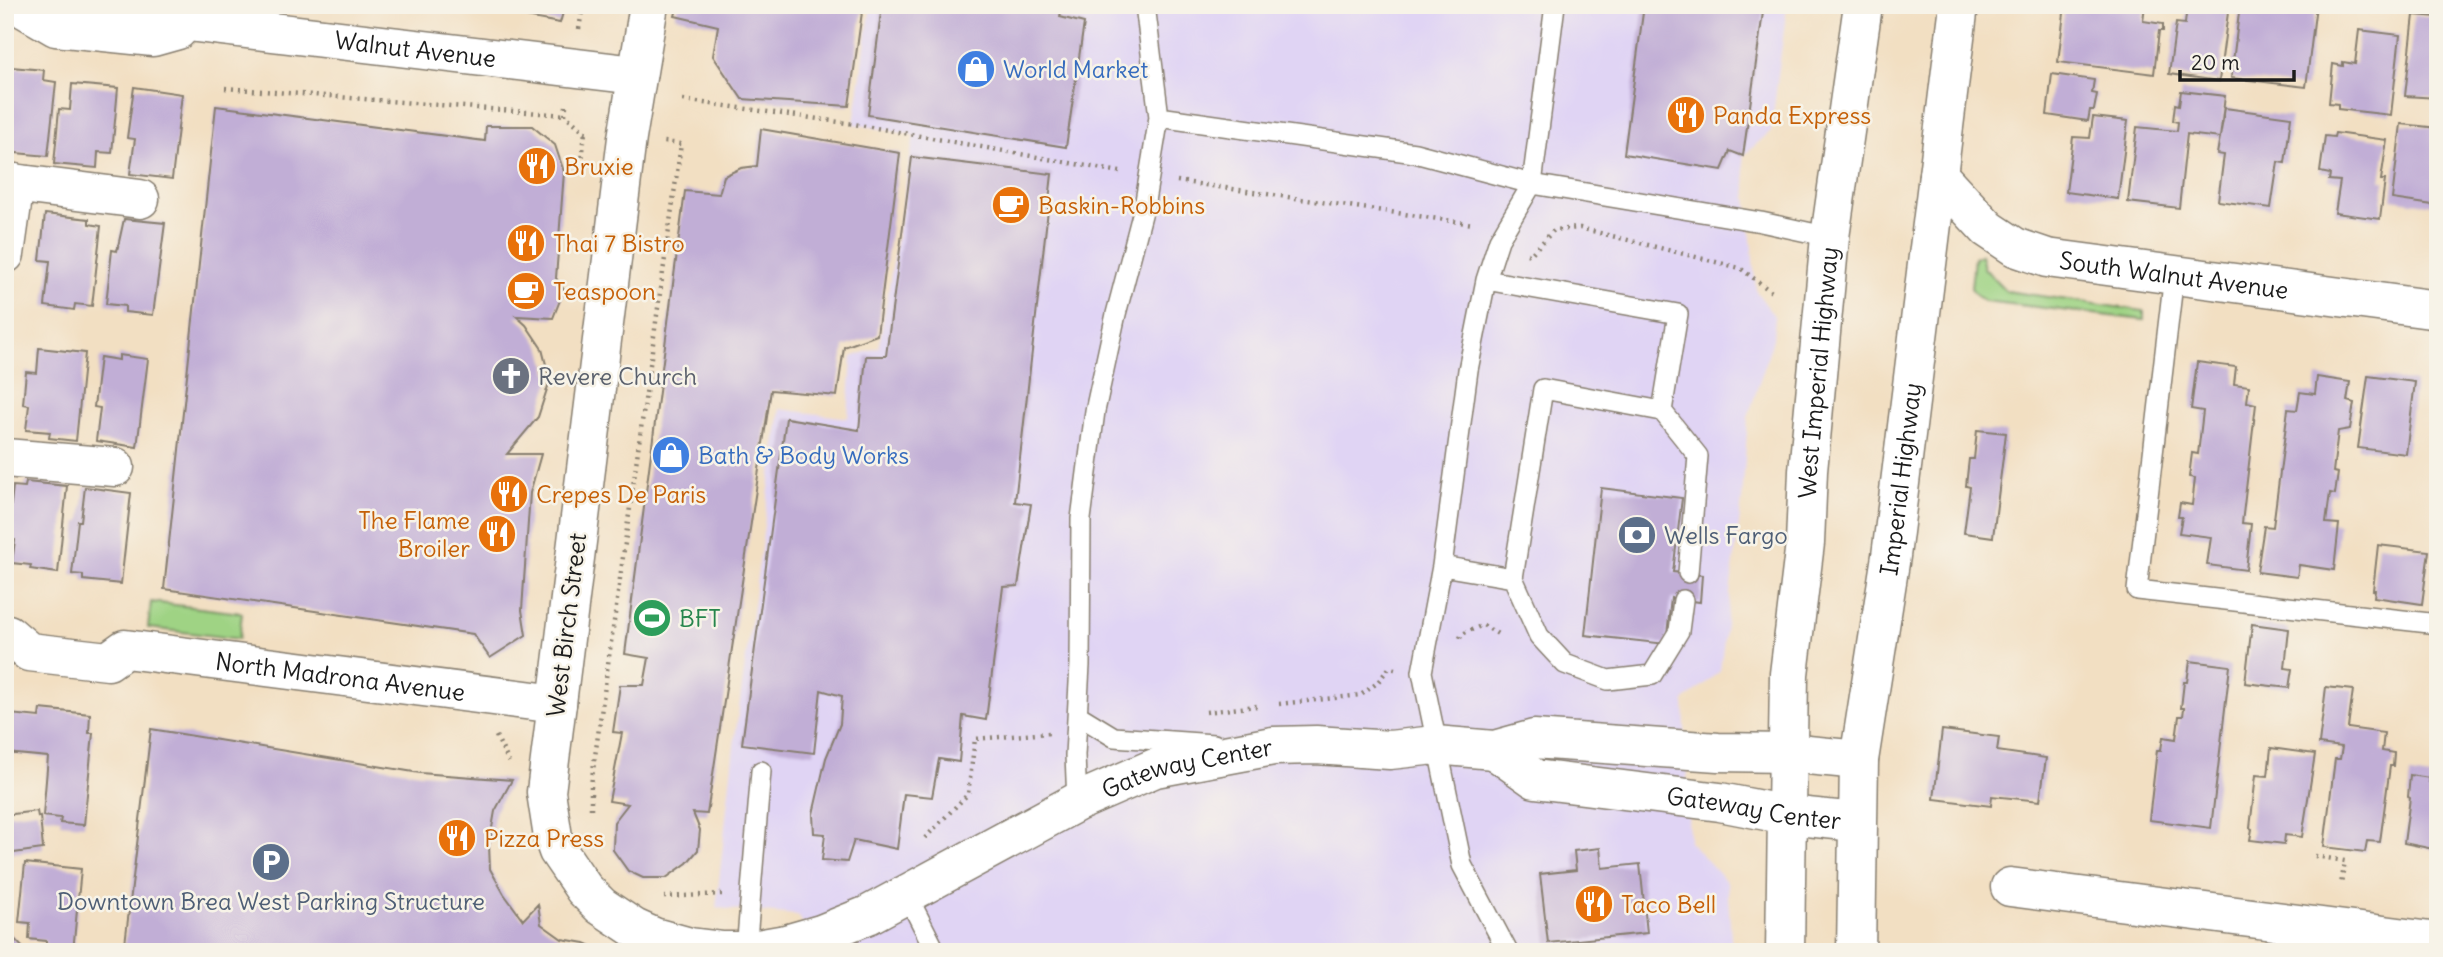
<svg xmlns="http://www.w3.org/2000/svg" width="2443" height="957" font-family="Delius,sans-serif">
	<rect width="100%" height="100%" fill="#f7f3e8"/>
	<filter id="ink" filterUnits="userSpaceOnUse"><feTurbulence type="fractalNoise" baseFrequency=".0143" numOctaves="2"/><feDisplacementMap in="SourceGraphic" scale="14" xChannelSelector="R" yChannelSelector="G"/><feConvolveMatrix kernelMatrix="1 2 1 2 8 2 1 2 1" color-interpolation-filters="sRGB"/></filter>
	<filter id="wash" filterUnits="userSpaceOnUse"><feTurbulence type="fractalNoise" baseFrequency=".00686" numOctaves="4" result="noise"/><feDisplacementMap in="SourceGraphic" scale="28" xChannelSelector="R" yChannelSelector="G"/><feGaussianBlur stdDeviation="1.57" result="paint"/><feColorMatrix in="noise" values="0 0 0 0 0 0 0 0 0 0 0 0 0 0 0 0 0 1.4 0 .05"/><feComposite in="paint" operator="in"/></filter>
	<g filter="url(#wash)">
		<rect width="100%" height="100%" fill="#f2dfc2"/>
		<!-- built -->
		<path fill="#e0d4f4" d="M871,5H1787L1771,131L1743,156L1756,291L1775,317L1773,339L1748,417L1742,500L1720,671L1684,701L1689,841L1727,882L1732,952H818L798,915L716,908L734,745L780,409L848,418L852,357L879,347L914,135L854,124Z"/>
		<!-- green -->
		<path fill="#9fd384" stroke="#5e7850" stroke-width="2" d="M1981,255L1984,268L2006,291L2144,311V320L1985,301L1977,296L1971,288L1974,258Z
			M151,602L242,613L239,639L148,628Z"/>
		<g id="blocks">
			<!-- building -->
			<path fill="#c1aed6" d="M459,5H565L560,23Z
				M678,5H863L849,106L742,99L713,56L718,26L675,16Z
				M882,5H1062L1060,17L1084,23L1066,147L868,115Z
				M1644,5H1764L1743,156L1730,151L1722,170L1624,154Z
				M2065,5H2145L2143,21L2163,24V31H2159L2154,74L2058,62Z
				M2187,5H2229L2219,81L2169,74L2176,23L2185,24Z
				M2240,5H2316L2306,87L2231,78Z
				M2414,15L2438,17V98L2405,96Z
				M2359,30L2400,35L2391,115L2338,109V104L2329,103L2333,64L2343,66V62L2355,64Z
				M11,67L44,70L43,80L56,82L48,156L5,152V112Z
				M2052,74L2094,80L2092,93L2097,94L2094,110H2090L2088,121L2047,115Z
				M72,84L118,88L112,153L98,152L97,168L54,164L59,109L70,110Z
				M134,87L182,94L172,179L130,174L135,139L127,138Z
				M2181,91L2225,96L2220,138L2187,134L2179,208L2128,202L2137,127L2177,131L2178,122L2173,121L2175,104L2179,105Z
				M216,106L485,141L486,126H532L555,145L564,172L556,278L564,290L553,318L516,316L526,325L542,349L550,380L538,417L507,454H541L530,493L522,610L526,635L490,658L473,634L164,589Z
				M2225,108L2291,117L2285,163L2278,162L2271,208L2218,201L2224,155L2217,154Z
				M2093,117L2128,121L2118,199L2066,192L2073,137L2090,138Z
				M2401,124L2438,128V196H2434L2433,205L2392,199Z
				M761,129L900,153L877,335L844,347L837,396L771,390L707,814L693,813L700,830L698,850L687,863L666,878H643L628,871L613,850L614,822L628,804L609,801L622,733L613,732L620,685H644L649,658L625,654L685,191L719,194L724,176L741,168L757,166Z
				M2335,133L2387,140L2381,180H2385L2380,219L2335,213L2340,181L2329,180L2330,174L2320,172L2325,136L2334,137Z
				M912,157L1052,174L1015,502L1031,504L1018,586L1003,587L986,720L963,716L959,762L939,759L932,797L904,794L897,849L854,840L847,862L822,860L825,834L814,833L813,814L826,758L840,724L842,696L821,690L814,753L742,744L786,418L859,430L866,356H886Z
				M45,214L89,219V224L101,226L92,306L75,304L74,310L45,306L50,261L40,260Z
				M124,219L165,223L153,315L125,312V306L106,304L112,250L117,251Z
				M39,348L85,353L76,441L49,438L50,432L26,430L29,405L23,404L26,372L37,373Z
				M119,355L148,359L137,447L96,441L100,408L94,407L100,357L119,360Z
				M2197,362L2236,367L2234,384L2249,386L2247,402L2256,404L2242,523L2251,524L2246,570L2207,565L2211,537L2179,533L2182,517H2178L2180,503L2192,505L2195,478L2189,477L2192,453L2198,454L2203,411L2191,409Z
				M2368,376L2415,382L2406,454L2358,448Z
				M2317,377L2350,382L2347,401L2354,403L2350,429L2338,431L2333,472L2338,473L2335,494L2330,493L2326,523L2339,524L2334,570L2299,565L2297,577L2257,572L2264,526L2273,527L2288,409L2297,410L2300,392L2315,394Z
				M1977,430L2006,433L1993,537L1964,533L1970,487L1966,486L1969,459H1974Z
				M26,482L67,486L58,573L30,569L31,565L12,563L15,540L7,539L13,486L25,487Z
				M85,487L131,493L121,584L83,580V575L72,574L78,521H81Z
				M1601,488L1682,498L1673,572L1702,575L1700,602L1671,598L1666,644L1585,635Z
				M2378,545L2429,551L2422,604L2374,597L2375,590H2373Z
				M2252,624L2289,629L2285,668L2292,669L2289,688L2245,683Z
				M2190,661L2230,666L2211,828L2149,820L2157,750H2161L2163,737L2176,739L2179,716H2183L2184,708H2181L2184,682H2187Z
				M2326,687L2353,690L2348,728L2384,733L2382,751L2394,753L2393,766H2390L2380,842L2367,841L2365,852L2324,847L2335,759H2340L2342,747L2319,744Z
				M40,709L90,714L89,733H93L84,825L60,823L61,818L43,816L48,757L6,753L10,714L39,717Z
				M151,729L420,773L512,780L495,811L489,845L490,869L504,894L523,920L538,904L541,924L562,939L585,943L605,952H124Z
				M1942,730L1999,737L1997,751L2046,758L2040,801L1992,796L1991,806L1934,799Z
				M2271,748L2315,754L2302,837L2285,835L2284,844L2250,840L2252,829L2250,828L2256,775L2268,776Z
				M2410,775L2430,778L2429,782L2438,783V850L2404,843L2410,798L2408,797Z
				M37,811L38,817L40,816L43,849L6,854L5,815Z
				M1600,848L1602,868L1640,864L1647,933L1548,943L1540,874L1576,870L1574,851Z
				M25,863L81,869L73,951L46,947V941L29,939L30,923L19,922Z
				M5,929L27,952H5Z"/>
		</g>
	</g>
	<g filter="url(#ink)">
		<use href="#blocks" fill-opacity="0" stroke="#877e6f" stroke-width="2"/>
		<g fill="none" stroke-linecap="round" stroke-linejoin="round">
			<!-- lane casing -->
			<g stroke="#877e6f" stroke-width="22">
				<path id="lane" d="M1159,117L1415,153L1532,184L1761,222L1830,237
					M2174,275L2137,590L2438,624
					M1662,411L1698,456L1688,573
					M1442,566L1513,578L1543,389L1662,411L1678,314L1486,280
					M1513,578L1539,636L1565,664L1608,680L1652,675L1679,631L1683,600
					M1078,715L1114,737L1214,744
					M1077,802L1075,755L1080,665L1081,519L1095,411L1116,314L1144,207L1159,117L1145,5
					M907,895L936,952
					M746,951L761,771
					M1508,952L1462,865L1422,672L1442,566L1468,370L1486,280L1499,240L1532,184L1555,5"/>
			</g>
			<!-- street casing -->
			<g stroke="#877e6f" stroke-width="41">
				<g id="street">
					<path id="s1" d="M115,5L168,14L196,23L636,75"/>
					<path id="s2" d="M649,5L627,138L546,792L553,837L558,851L584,889L601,906L634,928L654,937L690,947L723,951H746L786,944L821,934L868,915L1077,802L1155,768L1273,746L1316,745L1390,750L1435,745L1494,750L1534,739L1718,752L1787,753L1859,760"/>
					<path d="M25,9L56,27L153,37L178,30"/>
					<path id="s3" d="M1938,175L1988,229L2015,247L2047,258L2438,310"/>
					<path d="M5,182L140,199"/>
					<path d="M5,254L15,183"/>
					<path d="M5,458L115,467"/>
					<path id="s4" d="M8,634L29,652L108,661L125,649L557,704"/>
					<path id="s5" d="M1494,750L1535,779L1720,802L1787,815L1856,822"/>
					<path d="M2010,887L2438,942"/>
				</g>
			</g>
			<!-- primary casing -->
			<g stroke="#877e6f" stroke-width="41">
				<g id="primary">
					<path id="s6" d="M1785,952L1789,674L1805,543L1808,471L1830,237L1863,5"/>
					<path id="s7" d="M1856,952L1859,760L1891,556L1959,5"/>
				</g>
			</g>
			<!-- path -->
			<path stroke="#877e6f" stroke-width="4.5" stroke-dasharray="2 5" stroke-linecap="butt" d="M579,29L583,5
				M225,88L565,115
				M683,100L854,124L1120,172
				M566,106L565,115L585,132L590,133
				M581,171L585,132
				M1177,181L1473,224
				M1527,254L1530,255L1554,230L1580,228L1740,268L1773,293
				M1460,638L1462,634L1483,625L1501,636
				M1279,704L1361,695L1377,683L1389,668L1395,669
				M1206,712L1257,706
				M496,736L509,762
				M591,809V785L681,144L664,142
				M925,838L968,794L975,739L1049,733
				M2315,856L2345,861L2341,884
				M664,897L722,894"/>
			<!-- lane -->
			<use href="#lane" stroke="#fff" stroke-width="19"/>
			<!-- street -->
			<use href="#street" stroke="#fff" stroke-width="38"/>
			<!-- primary -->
			<use href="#primary" stroke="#fff" stroke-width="38"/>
		</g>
	</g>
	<!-- icons -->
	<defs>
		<g id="shop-disc" transform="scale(2.0125)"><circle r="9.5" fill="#3f7fe0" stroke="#f7f3e8"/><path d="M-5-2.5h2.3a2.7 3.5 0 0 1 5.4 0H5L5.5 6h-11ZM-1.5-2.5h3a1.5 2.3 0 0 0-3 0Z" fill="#fff"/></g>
		<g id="restaurant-disc" transform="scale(2.0125)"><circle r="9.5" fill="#e8710a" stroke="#f7f3e8"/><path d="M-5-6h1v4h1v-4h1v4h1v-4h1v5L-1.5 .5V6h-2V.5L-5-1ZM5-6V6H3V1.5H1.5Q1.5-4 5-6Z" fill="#fff"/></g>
		<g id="cafe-disc" transform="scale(2.0125)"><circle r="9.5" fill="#e8710a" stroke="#f7f3e8"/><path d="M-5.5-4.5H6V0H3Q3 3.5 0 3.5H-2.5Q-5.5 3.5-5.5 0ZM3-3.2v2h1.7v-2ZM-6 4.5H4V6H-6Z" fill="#fff"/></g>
		<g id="church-disc" transform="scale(2.0125)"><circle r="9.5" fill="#6b7280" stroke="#f7f3e8"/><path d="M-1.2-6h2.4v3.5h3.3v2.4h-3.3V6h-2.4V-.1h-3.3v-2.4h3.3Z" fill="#fff"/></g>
		<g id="bank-disc" transform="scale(2.0125)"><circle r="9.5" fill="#5c6f8a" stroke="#f7f3e8"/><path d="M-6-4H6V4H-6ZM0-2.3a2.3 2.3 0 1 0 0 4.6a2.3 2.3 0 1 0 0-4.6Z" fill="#fff"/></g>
		<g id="stadium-disc" transform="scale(2.0125)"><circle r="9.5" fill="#2e9e5b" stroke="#f7f3e8"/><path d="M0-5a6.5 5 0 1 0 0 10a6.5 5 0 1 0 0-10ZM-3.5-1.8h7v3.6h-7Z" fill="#fff"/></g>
		<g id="parking-disc" transform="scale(2.0125)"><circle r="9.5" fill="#5c6f8a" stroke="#f7f3e8"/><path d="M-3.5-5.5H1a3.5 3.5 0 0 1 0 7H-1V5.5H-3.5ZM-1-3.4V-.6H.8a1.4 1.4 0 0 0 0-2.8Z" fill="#fff"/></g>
	</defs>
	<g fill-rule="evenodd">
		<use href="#shop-disc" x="976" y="69"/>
		<use href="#restaurant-disc" x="1686" y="115"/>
		<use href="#restaurant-disc" x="537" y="166"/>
		<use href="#cafe-disc" x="1011" y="205"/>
		<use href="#restaurant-disc" x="526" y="243"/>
		<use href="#cafe-disc" x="526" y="291"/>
		<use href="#church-disc" x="511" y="376"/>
		<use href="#shop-disc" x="671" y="455"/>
		<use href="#restaurant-disc" x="509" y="494"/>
		<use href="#restaurant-disc" x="497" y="534"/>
		<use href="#bank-disc" x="1637" y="535"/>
		<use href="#stadium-disc" x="652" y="618"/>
		<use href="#restaurant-disc" x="457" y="838"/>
		<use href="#parking-disc" x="271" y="862"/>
		<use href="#restaurant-disc" x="1594" y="904"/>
	</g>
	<g text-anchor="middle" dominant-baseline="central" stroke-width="5" stroke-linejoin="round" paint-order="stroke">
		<!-- street labels -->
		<g font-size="24" fill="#1c1c1c" stroke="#f7f3e8">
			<text stroke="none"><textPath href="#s1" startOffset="304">Walnut Avenue</textPath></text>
			<text stroke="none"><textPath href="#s3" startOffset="268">South Walnut Avenue</textPath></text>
			<text stroke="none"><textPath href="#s6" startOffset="581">West Imperial Highway</textPath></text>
			<text stroke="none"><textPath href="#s7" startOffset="476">Imperial Highway</textPath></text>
			<text transform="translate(566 625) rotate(-83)">West Birch Street</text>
			<text stroke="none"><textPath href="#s4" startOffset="345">North Madrona Avenue</textPath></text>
			<text stroke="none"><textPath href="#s2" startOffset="1561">Gateway Center</textPath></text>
			<text stroke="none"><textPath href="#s5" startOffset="271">Gateway Center</textPath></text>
		</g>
		<!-- shop labels -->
		<g font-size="24" fill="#366cbe" stroke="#f7f3e8" text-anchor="start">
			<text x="1003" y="69">World Market</text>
			<text x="698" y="455">Bath &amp; Body Works</text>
		</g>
		<!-- food labels -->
		<g font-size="24" fill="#c56008" stroke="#f7f3e8" text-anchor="start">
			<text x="1713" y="115">Panda Express</text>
			<text x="564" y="166">Bruxie</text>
			<text x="1038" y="205">Baskin-Robbins</text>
			<text x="553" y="243">Thai 7 Bistro</text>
			<text x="553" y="291">Teaspoon</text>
			<text x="536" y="494">Crepes De Paris</text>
			<text x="470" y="520" text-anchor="end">The Flame<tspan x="470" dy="28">Broiler</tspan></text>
			<text x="484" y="838">Pizza Press</text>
			<text x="1621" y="904">Taco Bell</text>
		</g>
		<!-- worship labels -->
		<g font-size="24" fill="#5b616d" stroke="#f7f3e8" text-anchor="start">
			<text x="538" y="376">Revere Church</text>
		</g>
		<!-- service labels -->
		<g font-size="24" fill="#4e5e75" stroke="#f7f3e8" text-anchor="start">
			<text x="1664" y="535">Wells Fargo</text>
			<text x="271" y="901" text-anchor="middle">Downtown Brea West Parking Structure</text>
		</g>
		<!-- leisure labels -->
		<g font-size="24" fill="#27864d" stroke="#f7f3e8" text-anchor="start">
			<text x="679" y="618">BFT</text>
		</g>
	</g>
	<!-- margin -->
	<rect width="2443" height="957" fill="none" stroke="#f7f3e8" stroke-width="28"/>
	<!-- scale -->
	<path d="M2180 70v10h114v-10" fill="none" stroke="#1c1c1c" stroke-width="3.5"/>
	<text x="2191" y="70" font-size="21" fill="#1c1c1c" stroke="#f7f3e8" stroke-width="5" paint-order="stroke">20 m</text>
</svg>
